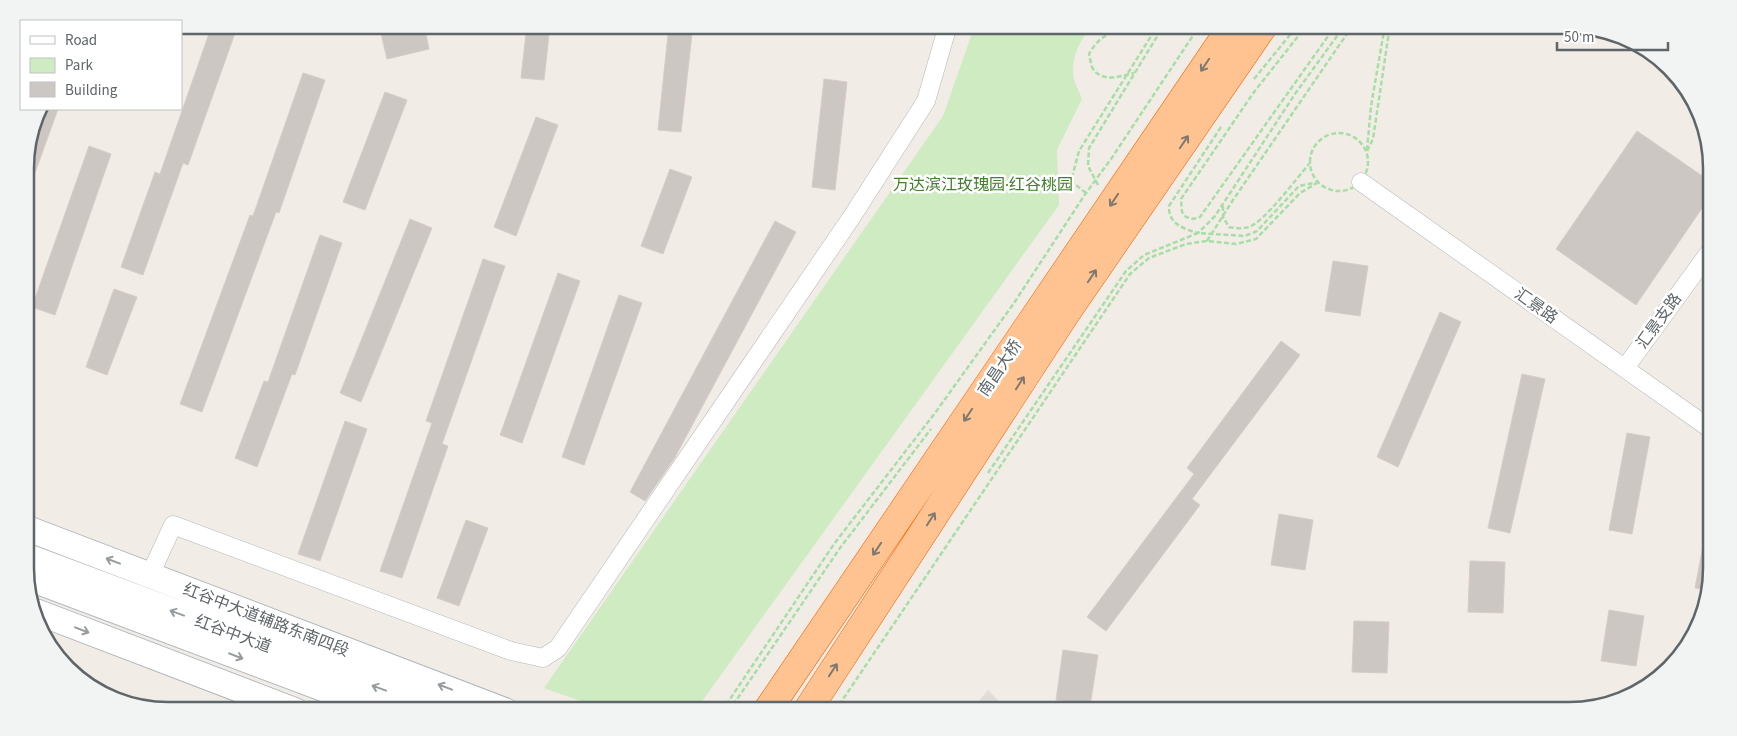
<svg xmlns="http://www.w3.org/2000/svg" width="1737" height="736" font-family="'Source Sans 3','Noto Sans SC',sans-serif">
	<rect width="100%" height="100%" fill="#f2ece7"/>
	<!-- industrial -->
	<path fill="#e0dcd9" d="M988,690L1008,711H971Z"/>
	<!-- green -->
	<path fill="#ceebc2" d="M975,25H1095C1079,37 1070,61 1074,80C1076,86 1080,93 1082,99L1057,150L1059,205L695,711H609L544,688L943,116Z"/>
	<!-- building -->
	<path fill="#cdc7c4" stroke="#d7ccc5" d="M212,25L235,33L188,165L183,163L143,275L121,267L155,172L160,174Z
		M379,25H424L429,49L387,59Z
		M527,25H550L544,80L521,78Z
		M669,25H693L681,132L658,130Z
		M303,73L325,80L279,213L276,212L202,412L180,404L250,215L253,216Z
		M824,79L847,82L835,190L812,187Z
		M385,92L407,100L365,210L343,202Z
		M39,109H58L27,195H25V158Z
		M536,117L558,125L516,236L494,227Z
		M1637,131L1711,182V195L1636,305L1556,249Z
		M89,146L111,154L55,315L32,307Z
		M670,169L692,177L663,254L641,246Z
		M410,219L432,228L361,402L340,393Z
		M775,221L796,232L674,459L645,501L630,492Z
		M320,235L342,243L295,375L292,374L257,467L235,458L264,381L268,382Z
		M483,259L505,266L442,444L448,446L402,578L380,571L432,423L426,421Z
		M1333,261L1368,266L1360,316L1325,311Z
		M558,273L580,281L522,443L500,435Z
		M114,289L137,297L107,375L86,367Z
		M619,295L642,303L584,465L562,457Z
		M1440,312L1461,322L1398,467L1377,457Z
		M1281,341L1300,355L1192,499L1200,505L1106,631L1087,617L1194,474L1187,468Z
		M1522,374L1545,379L1510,533L1488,528Z
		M345,421L367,429L320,561L298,554Z
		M1627,433L1650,437L1632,534L1609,530Z
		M1279,514L1313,520L1305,570L1271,565Z
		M466,520L488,528L459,606L437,598Z
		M1706,530H1712V569L1708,590L1695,588Z
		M1470,561L1505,562L1503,613L1468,612Z
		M1609,610L1644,616L1636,666L1601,661Z
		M1354,621L1389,622L1387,673L1352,672Z
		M1063,650L1098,655L1090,706L1056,700Z"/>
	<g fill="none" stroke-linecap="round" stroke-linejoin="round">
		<!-- street casing -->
		<g stroke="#b2b8ba" stroke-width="19">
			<path id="street" d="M1361,182L1712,430
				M1625,368L1711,250
				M150,575L173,525L511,651L543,658L558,648L853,215L926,101L948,25"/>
		</g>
		<!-- secondary casing -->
		<g stroke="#b1b7bb" stroke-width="27">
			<path id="secondary" d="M26,528L506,711
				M26,556L441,711
				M26,577L383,711
				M37,612L296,711"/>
		</g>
		<!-- highway casing -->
		<g stroke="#f96200" stroke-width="29">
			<path id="highway" d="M767,711L1233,25
				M807,711L1064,316L1264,25"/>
		</g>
		<!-- path -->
		<path stroke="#a6dea4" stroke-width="2.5" stroke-dasharray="5 2.5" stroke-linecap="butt" d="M1126,25C1110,33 1098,37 1089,54C1090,58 1091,66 1093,69C1103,83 1121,76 1134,73
			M1307,25L1254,92L1181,199L1182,212L1186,217L1193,219L1200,217L1336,25
			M1617,34L1645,52
			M1254,79L1298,25
			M1221,127L1169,206C1168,223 1183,229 1198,233L1215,216L1295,94L1345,25
			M1310 162a29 29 0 1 1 58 0a29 29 0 1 1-58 0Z
			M1367,150L1371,106L1385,25
			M1367,151L1373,139L1390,25
			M1098,185L1088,166L1089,148L1164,25
			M1086,193L1071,181L1079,151L1158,25
			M1223,206V217L1229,227C1235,228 1243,229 1249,227C1263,223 1298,177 1309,164
			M1207,241L1233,200L1353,25
			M988,473L1126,271L1144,255L1198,233L1245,236L1257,231L1299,186L1318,182
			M722,711L834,544L935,413L1014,303L1086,193L1111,159L1200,25
			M729,711L840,548L931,429
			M835,711L1130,274L1149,258L1186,244L1207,241L1236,244L1256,239L1300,193L1317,183"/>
		<!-- street -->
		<use href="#street" stroke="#fff" stroke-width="18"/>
		<!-- secondary -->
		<use href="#secondary" stroke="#fff" stroke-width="25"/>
		<!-- highway -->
		<use href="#highway" stroke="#ffc391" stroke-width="28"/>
	</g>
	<!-- one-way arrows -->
	<defs><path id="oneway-shaft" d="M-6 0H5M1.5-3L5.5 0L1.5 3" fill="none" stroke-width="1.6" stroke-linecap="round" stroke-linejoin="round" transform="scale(1.25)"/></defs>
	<g stroke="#7e7971">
		<use href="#oneway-shaft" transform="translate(1205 65) rotate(124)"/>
		<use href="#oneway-shaft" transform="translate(1184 142) rotate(-56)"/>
		<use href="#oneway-shaft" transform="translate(1114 200) rotate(124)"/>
		<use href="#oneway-shaft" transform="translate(1092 276) rotate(-56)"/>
		<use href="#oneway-shaft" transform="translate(1020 383) rotate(-57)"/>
		<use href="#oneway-shaft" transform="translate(968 415) rotate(124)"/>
		<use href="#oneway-shaft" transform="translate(931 519) rotate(-57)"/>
		<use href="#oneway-shaft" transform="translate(877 549) rotate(124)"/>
		<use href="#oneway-shaft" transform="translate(833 670) rotate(-57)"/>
	</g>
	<g stroke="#969c9e">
		<use href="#oneway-shaft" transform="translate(113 561) rotate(-159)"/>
		<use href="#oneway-shaft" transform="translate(177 613) rotate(-160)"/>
		<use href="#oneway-shaft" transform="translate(82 630) rotate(21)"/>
		<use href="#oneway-shaft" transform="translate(236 656) rotate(21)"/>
		<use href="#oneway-shaft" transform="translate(445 687) rotate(-159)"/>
		<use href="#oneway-shaft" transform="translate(379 688) rotate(-160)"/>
	</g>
	<g text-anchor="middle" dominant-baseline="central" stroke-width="5" stroke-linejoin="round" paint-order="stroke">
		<!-- park labels -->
		<g font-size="16" fill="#41802d" stroke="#fff">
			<text x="983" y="185">万达滨江玫瑰园·红谷桃园</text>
		</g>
		<!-- street labels -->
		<g font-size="16" fill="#5e6669" stroke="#fff">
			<text transform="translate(1536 306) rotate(35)">汇景路</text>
			<text transform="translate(1659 321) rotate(-54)">汇景支路</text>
			<text transform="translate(1000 368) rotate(-56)">南昌大桥</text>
			<text transform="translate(266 620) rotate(21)">红谷中大道辅路东南四段</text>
			<text transform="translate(233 634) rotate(20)">红谷中大道</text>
		</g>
	</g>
	<!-- crop -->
	<path d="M0 0H1737V736H0ZM168 34H1569A134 134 0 0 1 1703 168V568A134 134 0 0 1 1569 702H168A134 134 0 0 1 34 568V168A134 134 0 0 1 168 34Z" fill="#f2f3f3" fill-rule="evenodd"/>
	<path fill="none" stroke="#5e6669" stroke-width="2.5" d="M168 34H1569A134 134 0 0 1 1703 168V568A134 134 0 0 1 1569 702H168A134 134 0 0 1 34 568V168A134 134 0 0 1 168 34Z"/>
	<!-- legend -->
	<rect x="20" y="20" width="162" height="90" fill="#ffffff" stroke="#bfc2c3"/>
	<rect x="30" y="36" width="25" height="8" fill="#ffffff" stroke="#bfc2c3"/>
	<text x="65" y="45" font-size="15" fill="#5e6669">Road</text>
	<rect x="30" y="58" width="25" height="15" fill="#ceebc2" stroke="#bfc2c3"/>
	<text x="65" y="70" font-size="15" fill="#5e6669">Park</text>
	<rect x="30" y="82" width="25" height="15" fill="#cdc7c4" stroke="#bfc2c3"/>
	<text x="65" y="95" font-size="15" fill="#5e6669">Building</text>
	<!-- scale -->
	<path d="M1557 42v8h111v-8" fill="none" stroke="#5e6669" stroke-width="2.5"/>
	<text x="1564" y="42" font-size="15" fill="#5e6669" stroke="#ffffff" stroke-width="4" paint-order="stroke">50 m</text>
</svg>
